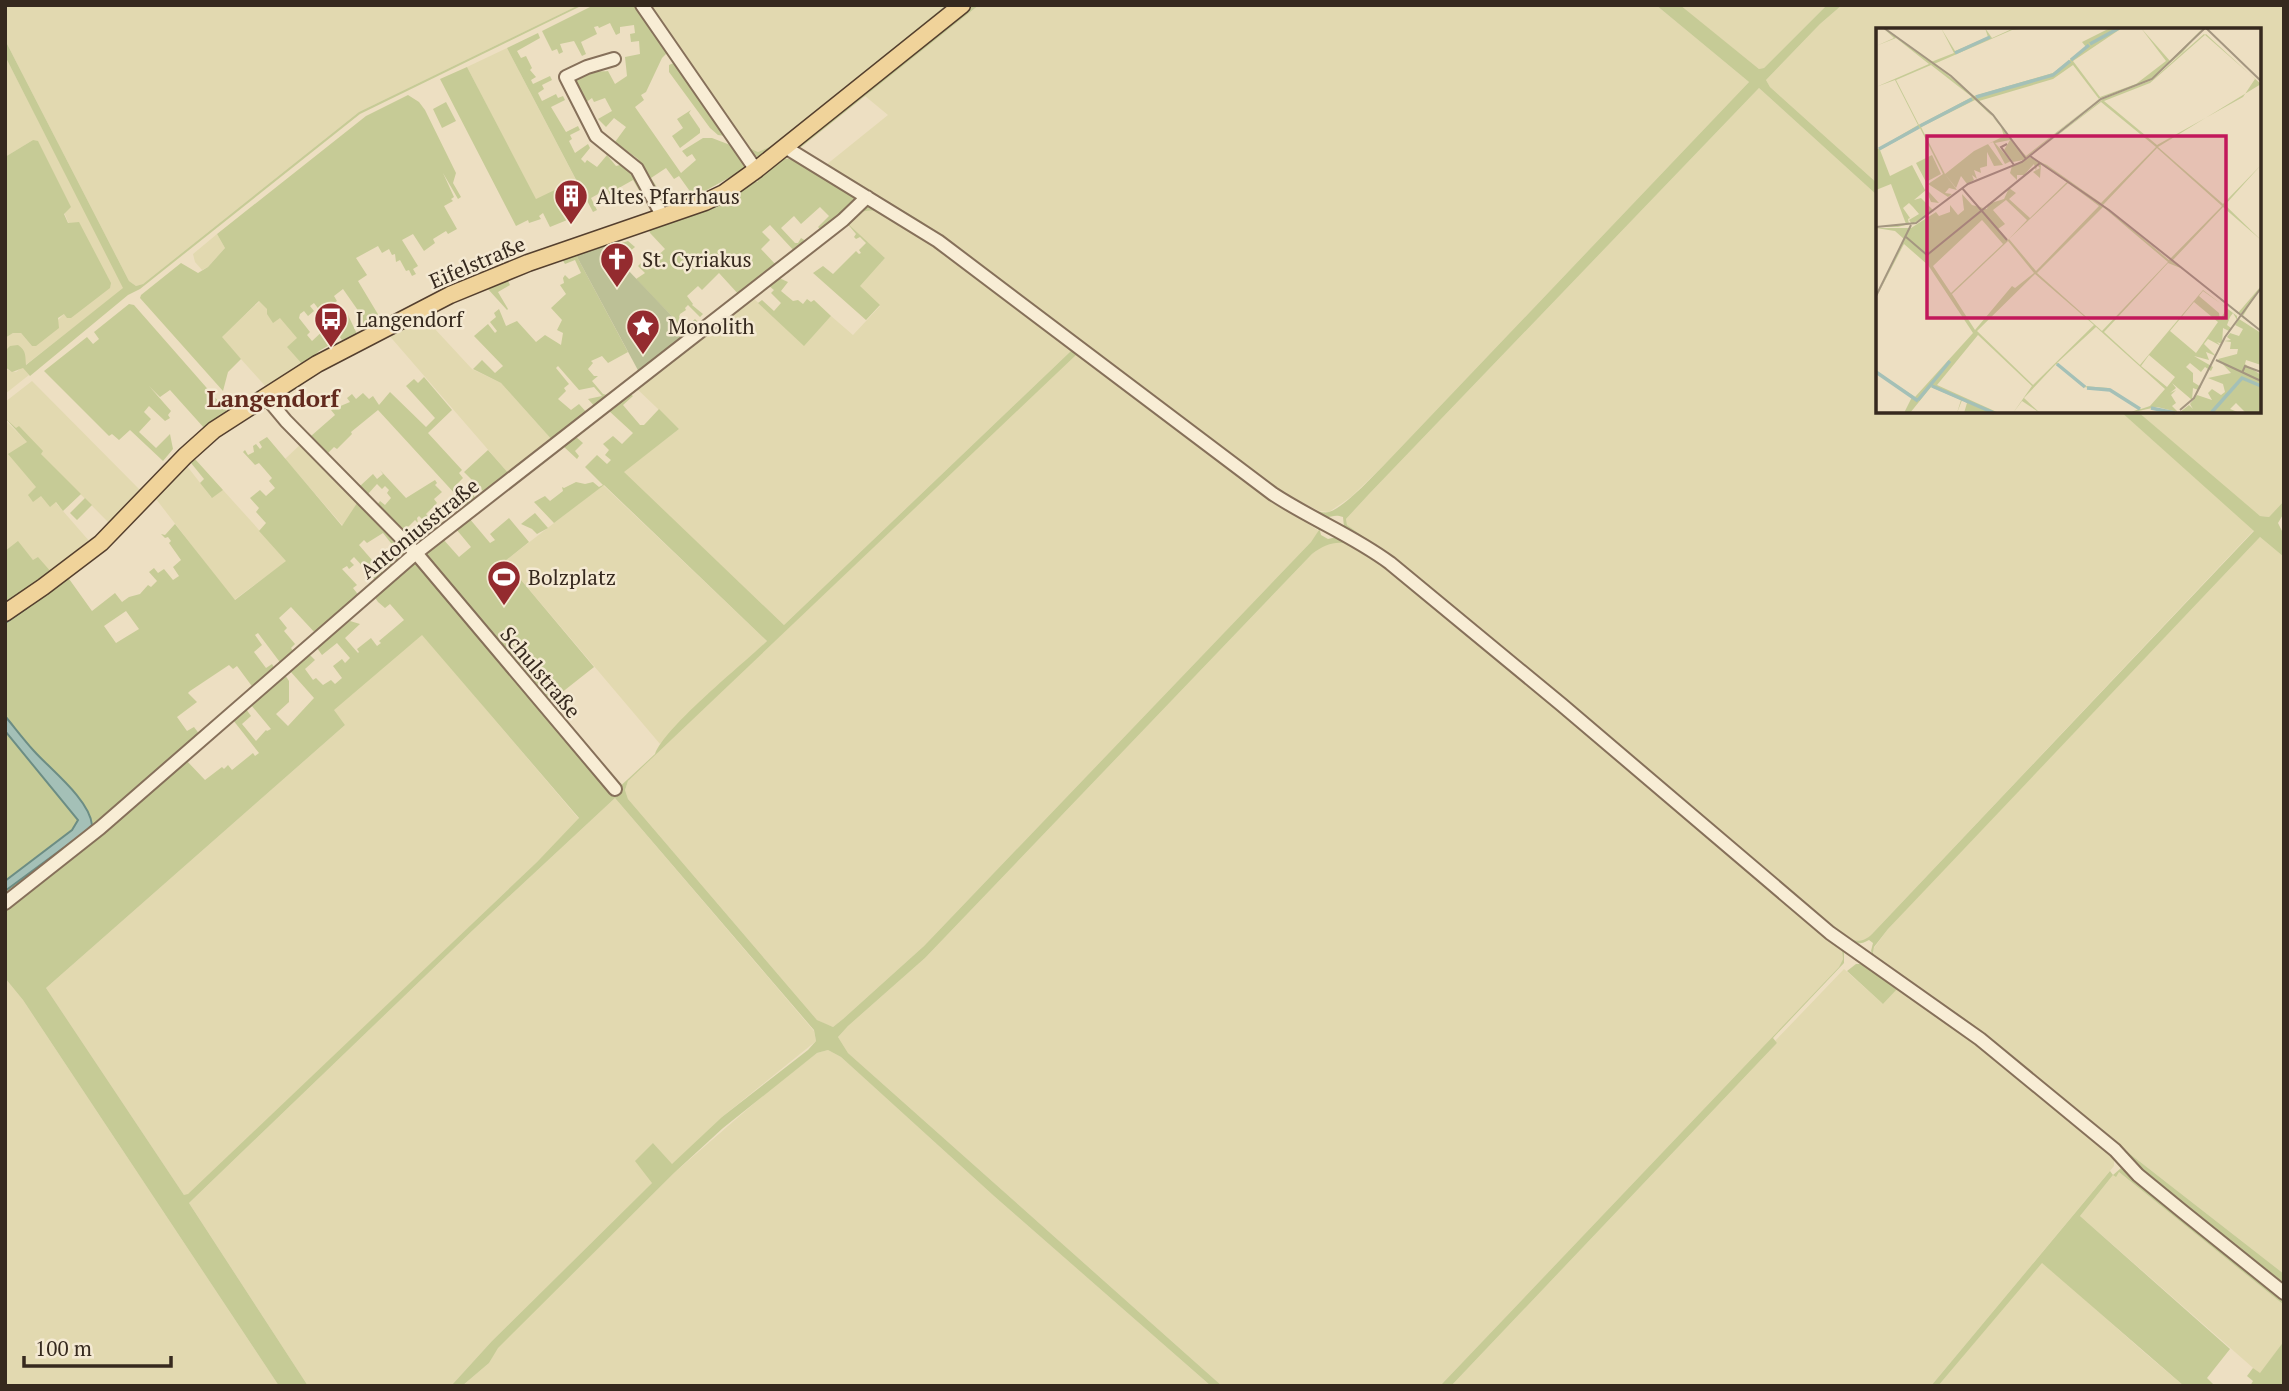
<svg xmlns="http://www.w3.org/2000/svg" width="2289" height="1391" font-family="'PT Serif',serif">
	<rect width="100%" height="100%" fill="#eddfc2"/>
	<!-- farmland -->
	<path fill="#e2d9b0" d="M5,5H579L359,112L143,284L136,286L129,281L5,40Z
		M647,5H946L774,145L758,152L747,147Z
		M979,5H1656L1749,82L1385,464L1351,497L1329,512L1319,511L1273,487L921,221L826,165L888,115L865,96Z
		M1679,5H1827L1764,68L1759,69Z
		M1842,5H2284V501L2269,517L2260,516L2250,509L2137,411H2259V30H1878V184L1770,87L1766,80L1820,24Z
		M507,48L576,180L536,200L467,67Z
		M5,56L124,288L23,367L29,375L5,394V367L8,370L16,372L25,365L6,349L5,351V338L13,333H21L32,346L65,313L69,224L33,140L5,157Z
		M1759,88L1878,196V411H2120L2254,530L1872,934L1866,940L1859,942L1852,941L1831,927L1395,559L1347,525L1346,519L1370,493Z
		M868,209L878,211L931,242L1072,350L784,625L623,472L679,429L634,386L751,296L804,345L831,316L853,335L880,306L859,286L885,258L846,223L858,212Z
		M217,234L225,248L208,267L202,270L195,262L193,254Z
		M260,301L283,304L319,352L267,388L221,337Z
		M422,315L472,369L501,383L553,441L510,475L387,333Z
		M1077,353L1254,488L1319,531L1311,542L924,946L843,1019L833,1027L825,1024L817,1020L628,799L625,790L628,781Z
		M32,381L142,492L110,524L5,418V402Z
		M5,420L58,472L43,488L90,542L52,573L33,560L18,542L5,551Z
		M302,443L359,500L343,526L285,459Z
		M187,466L211,497L223,490L287,561L234,600L156,499Z
		M603,485L767,641L660,744L505,561Z
		M2260,537L2284,557V1274L2121,1147L1971,1023L1876,960L1873,954L1874,948L1888,929L1912,903Z
		M1335,541L1351,544L1395,575L1842,949L1843,959L1839,967L1440,1386H1222L848,1053L838,1037L848,1026L925,958L1312,554L1322,546Z
		M422,634L579,819L537,862L188,1195H184L46,988L345,725L333,710Z
		M615,798L814,1031L816,1041L722,1117L672,1165L653,1143L652,1183L492,1341L451,1386H308L189,1203L473,930Z
		M1844,969L1883,1004L1898,988L1961,1032L2114,1159V1166L1931,1386H1451L1777,1043L1775,1041Z
		M5,978L23,1000L279,1386H5Z
		M828,1050L841,1057L994,1196L1211,1386H462L489,1363L497,1348L674,1173L773,1087L817,1053Z
		M2119,1172L2284,1305V1341L2260,1374L2080,1216L2113,1175Z
		M2042,1262L2145,1353L2184,1386H1938Z"/>
	<!-- green -->
	<path fill="#c6cb96" fill-rule="evenodd" d="M579,5H583L360,114L140,289L128,295L30,376L23,368L12,372L5,367V351L10,346L18,345C27,351 25,357 26,365L123,288L5,56V40L129,281L136,286L143,284L359,112Z
		M594,5H638L670,50L662,58L646,92L641,95L644,100L635,107L681,173L696,160L692,154L687,157L682,151L703,138H712L738,148L746,162V168L736,177L734,175L694,197L679,176L674,179L666,168L651,178L659,190L655,192L638,159L615,142L626,127L614,118L606,127L598,119L612,111L605,98L594,102L592,98L585,103L576,83C581,69 596,72 608,71L615,84L627,76L625,57L640,54L639,41L631,42L630,34L635,33L634,25L620,27V33L616,35L610,23L599,28L598,26L594,27L597,34L581,42L586,54L582,56L574,41L560,44L563,52L559,54L557,49L552,51L542,31Z
		M946,5H954L760,157L752,156L747,147L758,152L774,145Z
		M970,5H979L800,148L816,159L812,160L800,151V141Z
		M1656,5H1680L1759,69L1764,68L1827,5H1842L1820,24L1766,80L1770,87L1878,184V196L1759,88L1370,493L1346,519L1347,525L1395,559L1582,715L1831,927C1845,936 1857,949 1872,934L2254,531L2120,411H2137L2260,516L2269,517L2284,501V513L2278,523L2284,535V557L2260,537L1888,929L1874,947L1873,953L1877,960L1971,1023L2121,1147L2284,1274V1287L2173,1198L2120,1151L1989,1042L1875,961L1871,951L1873,943L1869,940C1852,950 1840,936 1827,926L1573,709L1392,561L1348,531L1344,527L1343,517C1335,514 1333,517 1325,517C1312,516 1297,505 1286,499L961,253L911,219L822,166V163L921,221L1273,487C1285,494 1316,516 1329,512C1345,507 1373,476 1385,464L1749,82Z
		M538,33L540,38L517,51L521,58L526,56L532,68L530,70L536,77L531,80L533,84L550,76L552,80L542,85L544,89L538,93L542,101L556,94L558,98L563,96L565,100L551,107L566,132L578,126L580,130L570,135L572,139L569,141L575,153L588,144L590,148L581,159L585,163L587,160L597,167L607,155L616,166L624,164L634,171L644,190L640,192L633,180L617,189L623,201L619,203L617,200L613,201L607,189L591,198L597,210L593,212L507,48Z
		M676,62L726,136L718,135L710,128L669,72V65Z
		M467,67L536,199L563,186L577,216L550,227L543,213L539,216L541,219L529,223L528,220L516,226L440,79Z
		M408,95L419,102L425,110L456,173L453,183L461,197L458,199L443,173L454,197L451,199L453,201L444,206L457,229L448,234L446,231L433,239L435,243L424,251L413,234L402,240L418,266L413,269L416,274L412,276L409,270L406,271L400,260L396,262L395,254L392,255L389,249L382,253L378,246L356,258L367,275L358,281L382,321L364,331L357,309L343,289L334,296L337,301L326,309L338,325L342,324V320L348,315L357,334L342,340L314,303L310,306L314,311L308,316L304,311L300,314L299,318L310,332L307,335L312,341L327,327L335,342L319,351L303,365L287,347L297,338L280,318L273,323L267,314V309L259,301L222,337L241,359L228,372L223,391L140,298L141,295L181,263L198,273L208,267L225,248L217,234L366,116Z
		M446,102L456,121L442,128L433,109Z
		M691,110L689,113L700,129V133L680,148L672,136L683,128L677,119Z
		M33,140L38,141L71,207L64,214L68,223L79,222L111,283L110,288L71,318H67L64,314L58,318L59,328L36,346H32L21,333H13L5,338V157Z
		M783,158L795,160L857,197L858,202L823,232L818,227L829,216L820,207L801,224L794,216L781,228L795,243H798L801,238L809,243L796,253L770,225L762,232L770,240L761,249L778,267L740,296L719,273L702,290L698,286L687,296L693,304L692,305L703,314L700,317L688,305L685,308L686,310L680,314L679,317L687,326L695,319L702,326L690,335L636,279L645,273L638,266L645,259L654,268L657,265L653,260L665,249L650,233L648,227L753,179L757,182L758,181L755,177Z
		M869,204L876,205L936,243L1281,504L1319,527L1321,535L1328,539L1337,537L1350,540L1385,564L1537,688L1844,947V963L1773,1038L1777,1043L1451,1386H1440L1839,967L1843,959L1842,950L1395,575C1367,554 1345,527 1312,554L925,958L848,1026L838,1037L848,1053L1222,1386H1211L994,1196L841,1057L828,1050L817,1053L723,1128L674,1173L498,1348L489,1363L462,1386H451L492,1341L652,1183L635,1161L653,1143L672,1164L722,1117L808,1050L816,1041L814,1030L615,798L473,930L189,1203L308,1386H279L23,1000L5,978V906L85,844L185,759L205,780L222,767L224,769L228,765L232,770L253,753L255,756L259,753L233,720L246,709L251,716L242,724L256,741L266,730L267,731L271,729L251,705L285,675L289,681V702L276,714L288,726L314,698L290,671L309,654L315,660L305,669L313,680L316,678L323,685L331,680L335,684L342,678L333,666L342,659L345,663L350,658L337,643L322,655L317,648L350,621L360,624L345,638L358,653L359,652L357,649L371,638L377,646L381,643L379,641L404,620L390,604L385,608L378,602L374,596L382,588L381,586L410,561H417L424,567L614,792L655,754C666,726 741,666 767,641L604,485L554,523L534,502L545,496L550,501L563,491L562,487L564,488L576,482L585,484L593,482L599,487L603,485L585,467L597,455L607,464L611,460L605,455L609,450L603,444L613,436L622,444L633,433L608,410L629,393L633,396L623,405L640,425H644L659,409L679,429L624,472L784,625L1072,350L931,242L878,211C863,209 857,213 847,223L885,258L860,286L880,305L866,320L813,273L823,266L833,274L856,251L859,254L861,253L859,250L866,243L860,237L856,239L854,237L856,234L846,222L866,205ZM1077,354L1254,488L1319,530L1311,542L924,946L843,1019L833,1027L817,1020L628,799L625,790L628,781ZM422,635L579,818L537,862L188,1194L184,1195L46,988L345,725L334,710Z
		M628,241L635,247L622,258L612,246Z
		M576,255L628,352L608,363L602,356L591,361L593,363L588,369L594,376H598L592,381L603,394L611,396L596,408L588,399L602,396L594,387L579,390L558,366L556,368L569,384L564,388L566,391L558,399L571,410L579,404L588,414L553,441L501,383L473,369L482,360L495,373L503,366L474,336L488,324L495,333L497,331L490,322L496,317L494,313L499,309L506,326L517,321L536,342L545,335L561,345L563,333L557,330L562,320L551,308L566,294L560,285L564,283L563,278L565,275L569,279L581,273L575,260L565,264L562,259Z
		M779,278L788,282L781,291L793,301L798,300L803,304L807,299L811,302L814,300L831,316L804,346L758,303L762,300L774,311L781,303L771,293L774,290L769,286Z
		M507,279L510,285L498,292L508,309L507,310L487,288Z
		M129,304L134,305L227,411L205,429L170,390L160,397L149,386L171,411L168,415L170,418L165,421L149,406L144,412L151,419L139,432L156,448L170,434L173,449L163,461L130,430L119,440L112,434L109,436L44,371L87,337L93,344L99,339L94,332Z
		M424,377L452,410L428,433L462,470L459,473L463,478L454,487L466,499L473,494L477,501L468,508L378,410L351,432L352,434L337,449L334,447L328,453L311,436L335,415L331,410L350,402L347,398L352,394L356,399L363,393L369,399L373,396L379,405L390,392L426,427L435,418L406,386L414,379L418,383Z
		M5,418L16,428L19,426L43,451L41,454L81,494L63,511L56,502L50,507L41,496L33,502L28,495L36,487L8,454L27,442Z
		M575,436L583,443L575,451L579,456L577,459L563,446Z
		M267,437L342,526L359,500L405,548V557L391,570L381,559L390,550L394,557L398,556L400,552L396,547H394L383,533L367,543L364,540L359,545L385,575L377,582L354,557L350,561L354,565L349,569L347,566L342,569L357,585L353,588L360,597L317,635L291,607L279,618L287,628L284,631L295,644L291,648L295,653L282,665L258,633L255,635L262,645L254,652L266,668L272,664L275,669L254,689L237,666L233,669L229,665L190,691L188,693L197,702L177,717L187,731L194,727L200,735L5,900V891L85,832L88,812L61,777L35,753L5,716V621L67,576L92,611L115,593L122,602L129,597L140,594L148,585L151,587L157,581L149,572L154,568L158,573L164,569L173,580L179,576L173,567L181,560L169,543L171,541L168,537L165,538L161,534L165,535L175,524L235,600L286,561L259,531L266,523L256,512L259,508L250,498L260,490L266,496L275,488L269,481L272,478L259,463L255,465L243,452L245,450L248,455L254,452L253,446L256,444L260,449L262,447L259,442ZM126,611L139,629L116,643L104,626Z
		M488,450L510,475L486,494L464,472Z
		M195,459L223,490L212,498L200,483L204,479L191,463Z
		M380,470L406,498L435,480L437,483L435,485L442,492L434,499L437,503L426,514L436,525L441,521L445,526L436,533L419,516L417,518L418,523L415,520L408,527L412,535L419,540L423,536L427,540L422,544L415,543L377,505L380,501L385,505L391,498L387,493L389,490L385,486L382,489L377,484L368,494L360,486L373,474L377,479L383,474Z
		M85,498L92,505L77,520L70,513Z
		M535,513L548,528L537,534L532,529L521,524Z
		M469,518L490,543L495,540L490,534L509,518L529,542L505,561L594,667L551,701H547L424,558L425,552L443,539L459,557L471,547L456,529Z
		M18,541L33,560L38,557L52,573L5,605V551Z
		M5,731L78,820L72,830L5,881Z
		M1856,964H1866L1899,987L1883,1004L1847,971Z
		M2121,1168L2284,1299V1305L2119,1172L2116,1177L2113,1175L2080,1216L2230,1349L2207,1378L2215,1386H2184L2042,1263L1938,1386H1931L2110,1171L2113,1175Z
		M2284,1341V1386H2250L2253,1381L2247,1376L2253,1368L2260,1373Z"/>
	<!-- cemetery -->
	<path fill="#bcc096" d="M605,246L690,335L640,374L576,255Z"/>
	<!-- water -->
	<path fill="#a4c0b7" stroke="#6c8d84" stroke-width="2" d="M5,716C15,728 24,740 34,751C50,769 90,800 92,825L85,832L5,891V881L72,830L78,820L5,731Z"/>
	<g fill="none" stroke-linecap="round" stroke-linejoin="round">
		<!-- stream -->
		<path stroke="#6c8d84" stroke-width="2.5" d="M5,623L28,607"/>
		<!-- minor casing -->
		<g stroke="#86705a" stroke-width="16">
			<path id="minor" d="M642,5L756,170
				M614,59L587,67L566,77L596,136L637,169L663,217
				M785,147L938,241L1273,494C1311,519 1354,536 1390,563L1562,705L1830,933L1980,1039L2115,1150L2138,1175L2182,1211L2284,1293
				M266,397L286,421L416,553L615,789
				M5,903L100,828L416,553L843,220L867,197"/>
		</g>
		<!-- major casing -->
		<g stroke="#543f2e" stroke-width="19">
			<path id="major" d="M5,613L43,587L101,543L185,456L214,430L317,364L450,295L528,263L705,202L724,193L756,170L962,5"/>
		</g>
		<!-- minor -->
		<use href="#minor" stroke="#f8edd5" stroke-width="12"/>
		<!-- major -->
		<use href="#major" stroke="#f0d39a" stroke-width="16"/>
	</g>
	<!-- icons -->
	<defs>
		<g id="building-pin" transform="scale(1.75)"><path d="M0 17L-7.5 6A9.5 9.5 0 1 1 7.5 6Z" fill="#942b2f" stroke="#f4e9d2"/><path d="M-4-6H4V6H1V3H-1V6H-4ZM-2.5-4.3h1.7v1.8h-1.7ZM.8-4.3h1.7v1.8H.8ZM-2.5-1h1.7V.8h-1.7ZM.8-1h1.7V.8H.8Z" fill="#fff"/></g>
		<g id="church-pin" transform="scale(1.75)"><path d="M0 17L-7.5 6A9.5 9.5 0 1 1 7.5 6Z" fill="#942b2f" stroke="#f4e9d2"/><path d="M-1.2-6h2.4v3.5h3.3v2.4h-3.3V6h-2.4V-.1h-3.3v-2.4h3.3Z" fill="#fff"/></g>
		<g id="bus-pin" transform="scale(1.75)"><path d="M0 17L-7.5 6A9.5 9.5 0 1 1 7.5 6Z" fill="#942b2f" stroke="#f4e9d2"/><path d="M-5-6H5V4H4V6H2V4H-2V6H-4V4H-5ZM-3.5-4V0h7V-4ZM-3.5 1.2v1.5H-2V1.2ZM2 1.2v1.5H3.5V1.2Z" fill="#fff"/></g>
		<g id="sight-pin" transform="scale(1.75)"><path d="M0 17L-7.5 6A9.5 9.5 0 1 1 7.5 6Z" fill="#942b2f" stroke="#f4e9d2"/><path d="M0-6L1.8-2.2L6-1.7L2.9 1.2L3.7 5.4L0 3.3L-3.7 5.4L-2.9 1.2L-6-1.7L-1.8-2.2Z" fill="#fff"/></g>
		<g id="stadium-pin" transform="scale(1.75)"><path d="M0 17L-7.5 6A9.5 9.5 0 1 1 7.5 6Z" fill="#942b2f" stroke="#f4e9d2"/><path d="M0-5a6.5 5 0 1 0 0 10a6.5 5 0 1 0 0-10ZM-3.5-1.8h7v3.6h-7Z" fill="#fff"/></g>
	</defs>
	<g fill-rule="evenodd">
		<use href="#building-pin" x="571" y="196"/>
		<use href="#church-pin" x="617" y="259"/>
		<use href="#bus-pin" x="331" y="319"/>
		<use href="#sight-pin" x="643" y="326"/>
		<use href="#stadium-pin" x="504" y="577"/>
	</g>
	<g text-anchor="middle" dominant-baseline="central" stroke-width="5" stroke-linejoin="round" paint-order="stroke">
		<!-- poi labels -->
		<g font-size="21" fill="#36291e" stroke="#f4e9d2" text-anchor="start">
			<text x="596" y="196">Altes Pfarrhaus</text>
			<text x="642" y="259">St. Cyriakus</text>
			<text x="356" y="319">Langendorf</text>
			<text x="668" y="326">Monolith</text>
			<text x="528" y="577">Bolzplatz</text>
		</g>
		<!-- street labels -->
		<g font-size="21" fill="#36291e" stroke="#f4e9d2">
			<text transform="translate(477 262) rotate(-23)">Eifelstraße</text>
			<text transform="translate(419 528) rotate(-39)">Antoniusstraße</text>
			<text transform="translate(541 672) rotate(50)">Schulstraße</text>
		</g>
		<!-- quarter labels -->
		<g font-size="24" font-weight="bold" fill="#622a1e" stroke="#f4e9d2">
			<text x="273" y="398">Langendorf</text>
		</g>
	</g>
	<!-- overview -->
	<g transform="translate(1876 28)">
		<rect width="385" height="385" fill="#eddfc2"/>
		<path d="M7,0L55,34L78,25L65,0L79,23L112,9L109,0L116,10L138,0H154L136,2L58,36L98,68L177,45L210,19L206,14L234,0H246L197,33L224,69L260,56L290,33L265,0L294,33L327,0L307,24L274,52L224,70L147,132L137,134L128,122L134,112L119,115L135,133L129,136L117,114L112,116L127,137L118,138L111,124V138L104,140L105,145L98,142L101,151L96,147L98,152L91,156L85,148L80,160L69,146L81,162L73,160L69,165L76,166L72,169L52,156L67,146L44,100L4,122L14,148L36,137L49,162L50,161L53,164L63,175L55,174L50,162L38,172L45,170L58,183L36,196L33,192L43,186L37,179L32,184L37,179L33,175L27,180L34,190L32,191L33,196L22,199H0L30,196L15,156L0,162V122L42,97L19,52L0,59L53,36L20,10L0,18L18,10ZM55,37L96,69L43,97L20,52ZM197,37L223,71L150,128L103,73L177,51ZM99,72L124,96L128,108L98,123L69,146L45,99ZM328,6L385,56L282,119L347,176L385,137L349,177L385,212L347,179L296,233L309,242L362,285L385,258L367,288L385,303L367,290L366,288L367,285L362,286L307,241L292,235L228,304L264,337L327,262L361,288V292L357,285L354,289L351,297L355,300L353,303L347,300L346,316L341,314L345,318L332,311L328,316L340,328L330,324L333,332L318,328L337,339L335,343L329,339L325,344L314,335L310,339L317,345V354L325,359L322,362L317,360L316,372L296,355L300,360L294,365L300,362L295,367L300,375L296,378L302,384L281,379L253,385L263,381L234,362L207,359L180,336L148,370L164,385L146,373L137,385L156,358L102,307L61,357L123,385H88L91,375L86,372L81,385L85,372L55,359L34,385H28L36,369L0,343L39,369L97,305L52,237L28,216L0,270L28,211L19,203L0,200H35L60,184L63,188L74,184V177L82,187L88,182L86,166L96,177L111,181L112,176L128,171L133,160L140,165L133,171L154,190L191,154L165,136L164,150L157,144L164,140L161,137L160,143L158,136L148,147H141V152L134,145L136,138L153,129L171,137L225,175L280,119L225,74L156,127L227,71L276,52ZM330,6L379,51L367,69L281,117L228,73L274,55ZM281,120L346,178L293,232L227,177ZM192,155L223,178L160,243L133,211ZM130,172L151,192L132,212L122,201L129,196L117,182ZM227,179L292,234L226,303L161,245ZM106,192L127,216L75,265L57,238ZM132,213L158,245L139,260L136,258L99,302L76,266ZM159,246L218,297L157,357L101,303ZM327,263L351,280L344,292L343,285L323,268ZM318,274L342,294L320,325L294,303ZM220,299L289,361L274,378L265,381L233,360L207,358L181,335ZM273,327L299,349L291,359L265,338ZM56,127L65,146L50,154L40,135ZM363,291L385,305V337L370,332L369,336L385,347V385H370L360,375L354,381L364,385H303L313,377L317,381L314,376L321,367L336,372L332,365L336,361L345,367L349,364L347,356L332,350L355,345L342,331L361,326L362,321H354L355,314L348,313L355,312L351,309L354,305L363,308L367,301L359,297Z" fill="#c6cb96" fill-rule="evenodd"/>
		<path fill="none" stroke="#a4c0b7" stroke-width="3.5" d="M214,16L243,0M79,25L114,9M195,32L213,17M100,69L177,47L194,33M44,98L96,71M3,121L43,99M181,336L209,359M0,344L42,373M56,358L118,385M211,360L234,362L264,381M42,372L74,333M275,380L299,385M335,385L366,350L385,358"/>
		<path fill="none" stroke="#a49680" stroke-width="2" d="M8,0L75,48L117,87L150,131M330,0L385,53M131,116L125,119L138,137M154,128L233,182L385,303M86,160L131,212M0,199L40,195L92,156L146,134L225,71L276,51L329,0M30,209L51,227L164,135M0,268L35,197M340,332L385,353M366,345L369,338L385,344M304,382L318,370L349,309L385,260"/>
		<path fill="#c2185b" fill-opacity="0.15" stroke="#c2185b" stroke-width="3.5" d="M51,108H350V290H51Z"/>
		<rect width="385" height="385" fill="none" stroke="#36291e" stroke-width="3.5"/>
	</g>
	<!-- border -->
	<rect width="2289" height="1391" fill="none" stroke="#36291e" stroke-width="14"/>
	<!-- scale -->
	<path d="M24 1356v10h147v-10" fill="none" stroke="#36291e" stroke-width="3.5"/>
	<text x="35" y="1356" font-size="21" fill="#36291e" stroke="#f4e9d2" stroke-width="5" paint-order="stroke">100 m</text>
</svg>
